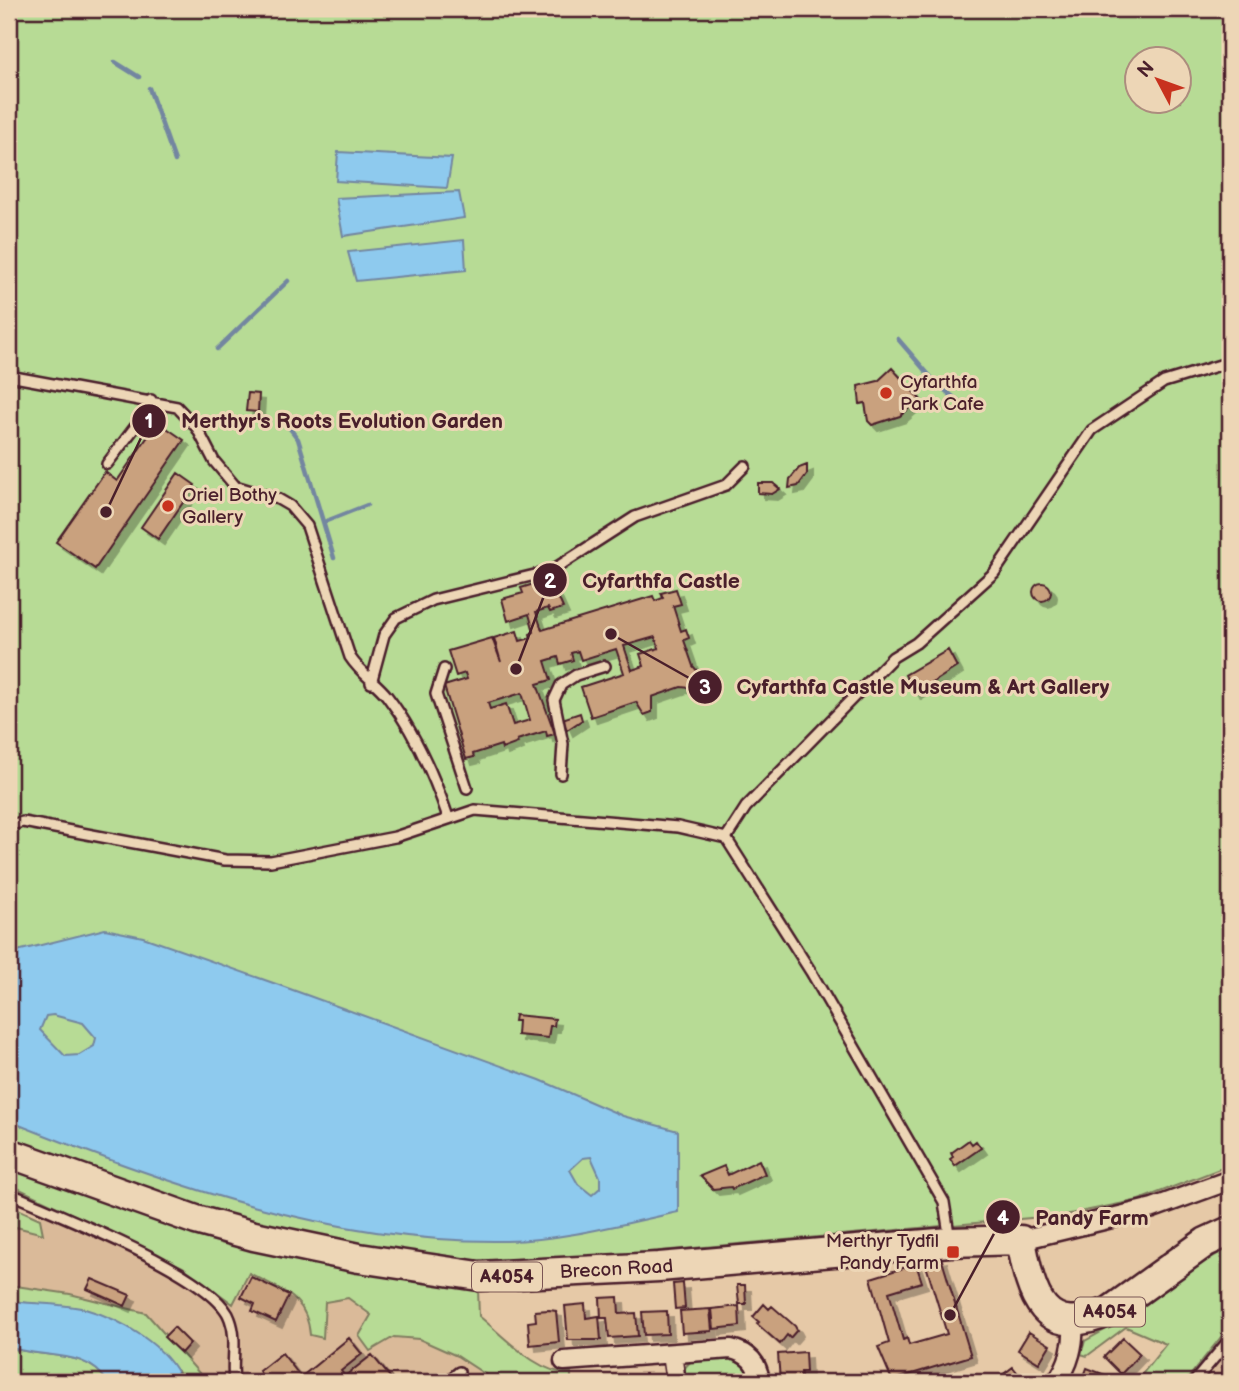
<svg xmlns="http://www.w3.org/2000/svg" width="1239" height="1391" font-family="'Balsamiq Sans',sans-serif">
	<defs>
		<filter id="shadow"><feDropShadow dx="6" dy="6" stdDeviation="0" flood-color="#0004"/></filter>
	</defs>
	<rect width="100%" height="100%" fill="#e6c9a7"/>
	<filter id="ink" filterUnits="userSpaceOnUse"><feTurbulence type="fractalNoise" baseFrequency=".0143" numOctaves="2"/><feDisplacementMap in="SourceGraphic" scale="14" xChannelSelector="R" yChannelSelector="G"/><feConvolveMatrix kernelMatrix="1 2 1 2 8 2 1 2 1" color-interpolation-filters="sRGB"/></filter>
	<g filter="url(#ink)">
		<!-- built -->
		<path fill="#daba99" d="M45,1202L184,1267L233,1304L249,1273L296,1298L309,1316L310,1335L323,1338L325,1302L348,1298L394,1337L419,1339L457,1356L497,1382H207L146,1313L70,1294L9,1285L10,1237L16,1227L43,1233L40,1219Z
			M1230,1326V1382H1185Z"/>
		<!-- green -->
		<path fill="#b7db95" stroke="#807d60" stroke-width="2" fill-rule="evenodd" d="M9,9H1230V1165L1139,1200L1065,1215L514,1264C421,1257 325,1243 235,1219C158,1199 83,1167 9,1139ZM1138,60H1180V102H1138Z
			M9,1165L478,1289L479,1316C504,1336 538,1375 571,1373V1382H497L457,1356L419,1339L394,1337L370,1351L359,1336L371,1315L348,1298L325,1302L323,1338L310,1335C307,1295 280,1290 249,1273L233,1304L183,1267L9,1184Z
			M9,1205L40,1219L43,1234L16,1227L9,1242Z
			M1230,1247V1326L1185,1382H1136L1166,1344L1126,1327L1087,1356L1081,1354L1085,1341L1130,1316L1197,1266Z
			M9,1285L70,1294L146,1313L207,1382H182L178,1371L85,1309L9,1301Z
			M9,1347C40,1359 88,1348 107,1382H9Z
			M709,1355C731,1358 744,1360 753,1382H683C680,1365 694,1357 709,1355Z"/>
		<!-- water -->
		<path fill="#8ecaee" stroke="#7386a0" stroke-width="2" fill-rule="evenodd" d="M338,152L452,158L447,188L336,181Z
			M459,192L464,218L343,236L336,198Z
			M464,240L466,270L356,281L348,252Z
			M105,929L143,937L279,985L540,1080L623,1116L678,1131V1212C622,1224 564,1240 506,1241C334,1244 166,1184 9,1121V953ZM53,1015L83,1023L96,1038L94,1046L79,1055L65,1056L40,1030L46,1016ZM591,1157L600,1177V1188L592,1195L578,1184L570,1170L583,1158Z
			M9,1301C33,1304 61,1303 85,1309C121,1319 168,1346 182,1382H107C88,1348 40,1359 9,1347Z"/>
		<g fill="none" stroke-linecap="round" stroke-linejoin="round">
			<!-- stream -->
			<path stroke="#7386a0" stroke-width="4.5" d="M115,62L139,77
				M149,88L175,161
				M898,339L935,382L963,405
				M217,349L288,281
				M288,426L298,439L334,558
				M324,522L367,505"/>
		</g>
		<!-- building -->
		<path fill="#c9a17e" stroke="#4a1f2b" stroke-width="2" fill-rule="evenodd" filter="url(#shadow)" d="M892,368L920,399L900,416L872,425L868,421L865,403L860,404L858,386L878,381Z
			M248,393L259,394L258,412L246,411Z
			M158,422L184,440L95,569L56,542L105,472L117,481Z
			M807,465V474L798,486L789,488L790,479L799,468Z
			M178,473L195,485L158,539L141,527Z
			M758,483H773L780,489L772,494L758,493Z
			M550,579L563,608L550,612L548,608L536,612L542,630L653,596L655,601L663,598L661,593L676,589L681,604L673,606L681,631L686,629L689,638L684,640L693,666L699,673L698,682L690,688L681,687L652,697V712L644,715L636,702L591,717L581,687L624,673L616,649L581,660L578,651L571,653L573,660L560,664L558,657L545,661L551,680L537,684L555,734L547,736L546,731L517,740L518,743L502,749L501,745L473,754L474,757L466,759L444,686L467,679L465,673L456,676L448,651L492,638L501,662L494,638L517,631L520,641L531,638L530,634L534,632L529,614L508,621L502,599L523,593L521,588ZM655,637L659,648L640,654L644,666L632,670L624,646ZM522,693L530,720L513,725L506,704L490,709L488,703Z
			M1033 592a9 9 0 1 1 18 0a9 9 0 1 1-18 0Z
			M948,650L957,667L915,694L905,675Z
			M580,713L582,720L567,730L562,719Z
			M515,1015L555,1019L554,1026H550L548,1038L517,1035L518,1021H514Z
			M969,1140L972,1144L976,1141L981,1148L955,1166L950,1159L953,1157L951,1153Z
			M759,1160L765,1174L732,1189L731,1187L713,1189L700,1176L724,1166L728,1175Z
			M941,1257L971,1356L892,1380L878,1347L889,1343L871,1278L916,1264L922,1282L889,1292L903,1340L907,1338L909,1345L947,1334L925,1262Z
			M251,1277L289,1295L276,1322L252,1311L255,1304L241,1297Z
			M92,1279L130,1295L125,1306L87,1289Z
			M683,1283L685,1308L675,1309L673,1284Z
			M737,1285H745L746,1304H739Z
			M618,1297L619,1314L636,1313L638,1336L609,1338L607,1318H601L600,1298Z
			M585,1304L586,1318L599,1316L601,1340H568L565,1306Z
			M764,1304L769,1309L772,1306L795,1326L797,1330L790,1338L787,1335L780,1344L757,1324L759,1322L753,1317Z
			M739,1306L740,1326L714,1329L712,1309Z
			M710,1309L712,1331L682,1333L680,1311Z
			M549,1310L556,1311L559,1342L530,1345L528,1322L536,1321L535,1311Z
			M667,1311L668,1334L644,1335L642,1312Z
			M174,1327L190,1343L181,1353L164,1337Z
			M1029,1332L1050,1345L1039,1363L1018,1350Z
			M349,1338L362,1354L341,1371L345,1376L372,1355L391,1378L386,1382H258L264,1378L259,1371L282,1353L301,1377Z
			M1123,1338L1140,1354L1121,1374L1104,1357Z
			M805,1352L806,1372H801V1379L780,1381L778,1354Z
			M1013,1367L1025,1382H993Z
			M1087,1368L1108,1376L1106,1382H1082Z"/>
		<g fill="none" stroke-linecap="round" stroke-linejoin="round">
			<!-- lane casing -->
			<g stroke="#4a1f2b" stroke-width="14">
				<path id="lane" d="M9,376L177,407L197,428L214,461L235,486L278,499L290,506L307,526L350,657C361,674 376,682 387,696C414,731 434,776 448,817
					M107,464L145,414L151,400
					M444,669L436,694L467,788
					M371,683L384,635L396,618L433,600L551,571L635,517L726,485L745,466
					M561,774L563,744L554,700L561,685L576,675L605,666
					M9,825L23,822L225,860L271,861L395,837L475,810L678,827L726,838L811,972L944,1202L950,1240
					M726,838L746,807L893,657L916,643L994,573L1092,430L1164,382L1230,362
					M9,1193C55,1214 215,1274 230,1319C238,1340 231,1361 234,1382
					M447,1382L459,1372
					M1194,1382L1230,1339"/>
			</g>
			<!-- street casing -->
			<g stroke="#4a1f2b" stroke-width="23">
				<path id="street" d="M1021,1240L1153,1208L1230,1180
					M672,1354L676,1382
					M564,1361L731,1349C749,1353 758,1363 760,1382
					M1056,1382C1069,1366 1075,1343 1073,1321"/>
			</g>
			<!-- primary casing -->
			<g stroke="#4a1f2b" stroke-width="33">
				<g id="primary">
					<path id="s1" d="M9,1153L196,1220L254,1236L359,1258L479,1276L659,1267L950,1242L1021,1240C1031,1296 1043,1341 1110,1311L1206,1242L1230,1231"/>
				</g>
			</g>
			<!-- lane -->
			<use href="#lane" stroke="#edd6b6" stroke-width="9"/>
			<!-- street -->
			<use href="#street" stroke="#edd6b6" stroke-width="18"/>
			<!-- primary -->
			<use href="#primary" stroke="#edd6b6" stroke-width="28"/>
		</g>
	</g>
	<!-- markers -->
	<g fill="#c8321e" stroke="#edd6b6" stroke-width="2.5">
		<circle cx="886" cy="393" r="7"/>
		<circle cx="168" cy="506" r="7"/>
		<rect x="946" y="1245" width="14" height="14" rx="3.5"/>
	</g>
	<g text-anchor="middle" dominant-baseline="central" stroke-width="6" stroke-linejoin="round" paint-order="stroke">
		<!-- shield labels -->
		<g fill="#edd6b6" stroke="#7b5655" stroke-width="2">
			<rect x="472" y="1262.5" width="70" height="29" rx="5"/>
			<rect x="1075" y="1297.5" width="70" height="29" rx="5"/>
		</g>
		<g font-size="18" font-weight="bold" fill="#4a1f2b">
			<text x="507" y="1277">A4054</text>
			<text x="1110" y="1312">A4054</text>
		</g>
		<!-- poi labels -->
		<g font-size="19" fill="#4a1f2b" stroke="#edd6b6" text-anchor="start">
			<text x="900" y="382">Cyfarthfa<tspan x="900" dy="22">Park Cafe</tspan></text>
			<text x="182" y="495">Oriel Bothy<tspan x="182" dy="22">Gallery</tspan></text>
			<text x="939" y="1241" text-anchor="end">Merthyr Tydfil<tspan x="939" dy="22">Pandy Farm</tspan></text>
		</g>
		<!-- street labels -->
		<g font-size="19" fill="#4a1f2b" stroke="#edd6b6">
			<text stroke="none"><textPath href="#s1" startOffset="625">Brecon Road</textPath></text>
		</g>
	</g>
	<!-- callouts -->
	<path fill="none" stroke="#4a1f2b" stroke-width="2.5" d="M106 512L149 421M516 669L550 580M611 634L705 687M950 1315L1003 1217"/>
	<g fill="#4a1f2b" stroke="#edd6b6" stroke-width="2.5">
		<circle cx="106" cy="512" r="7"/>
		<circle cx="516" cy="669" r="7"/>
		<circle cx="611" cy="634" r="7"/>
		<circle cx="950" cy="1315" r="7"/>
		<circle cx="149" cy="421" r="18"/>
		<circle cx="550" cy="580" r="18"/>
		<circle cx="705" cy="687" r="18"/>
		<circle cx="1003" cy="1217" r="18"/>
	</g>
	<g font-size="21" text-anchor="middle" font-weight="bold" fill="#fff">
		<text x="149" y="428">1</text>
		<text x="550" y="588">2</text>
		<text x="705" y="694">3</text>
		<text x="1003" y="1225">4</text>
	</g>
	<g font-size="21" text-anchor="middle" font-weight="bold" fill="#4a1f2b" stroke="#edd6b6" stroke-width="6" stroke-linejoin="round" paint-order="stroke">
		<text x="342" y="428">Merthyr's Roots Evolution Garden</text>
		<text x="661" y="588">Cyfarthfa Castle</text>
		<text x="923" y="694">Cyfarthfa Castle Museum &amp; Art Gallery</text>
		<text x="1092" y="1225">Pandy Farm</text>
	</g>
	<!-- margin -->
	<rect width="1239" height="1391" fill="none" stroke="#edd6b6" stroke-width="35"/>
	<rect x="18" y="18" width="1204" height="1356" fill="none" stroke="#4a1f2b" stroke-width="2.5" filter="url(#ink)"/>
	<!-- north arrow -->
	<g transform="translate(1158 80) rotate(311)"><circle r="33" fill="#edd6b6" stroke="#ac8d7e" stroke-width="2"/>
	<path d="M0-5L12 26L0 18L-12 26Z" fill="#c8321e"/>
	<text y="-10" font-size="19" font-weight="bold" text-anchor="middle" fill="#4a1f2b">N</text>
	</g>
</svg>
